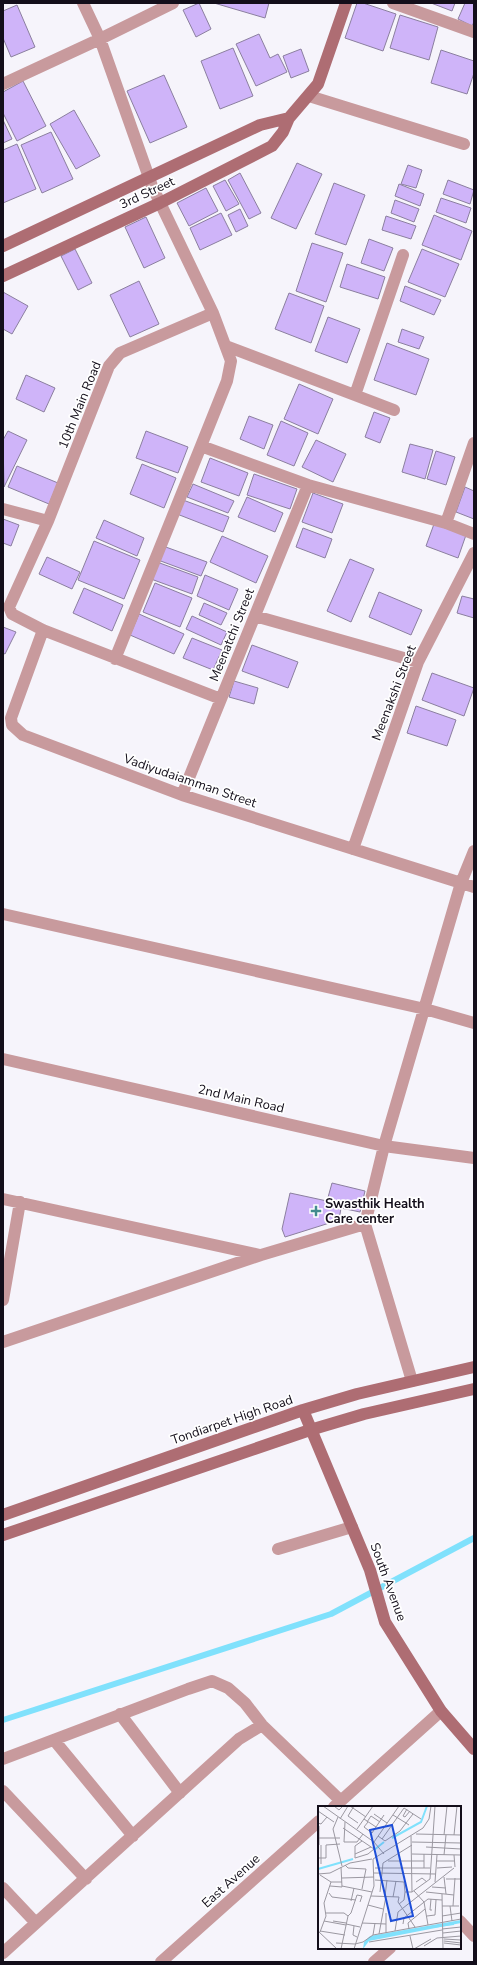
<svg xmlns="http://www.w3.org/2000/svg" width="477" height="1965" font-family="'Nunito Sans',sans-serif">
	<rect width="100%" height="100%" fill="#f6f4fb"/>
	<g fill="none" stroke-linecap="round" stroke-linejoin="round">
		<!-- stream -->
		<path stroke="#80e1fc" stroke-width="6" d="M3,1720L331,1614L474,1538"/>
	</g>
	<!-- building -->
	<path fill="#cfb4f9" stroke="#8b7f9f" d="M199,3L211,29L196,37L183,10Z
		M214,3H269L265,18Z
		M357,3H363L396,14L383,51L345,38Z
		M431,3H455L452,11Z
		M465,3H474V22L472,26L458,19Z
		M17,5L35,47L11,57L3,38V11Z
		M400,15L438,27L429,60L390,48Z
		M259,34L270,58L278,54L287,72L256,86L236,44Z
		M233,48L253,96L220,109L201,61Z
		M301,49L309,71L291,78L283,56Z
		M441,50L474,61V73L467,94L431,83Z
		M164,75L187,127L150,143L127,91Z
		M23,81L46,126L17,141L3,113V92Z
		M74,110L100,156L76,169L50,124Z
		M3,120L12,139L3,143Z
		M51,132L73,179L42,193L21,145Z
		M17,144L36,189L3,203V150Z
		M297,163L322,174L296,229L271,218Z
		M408,165L422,170L416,188L401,184Z
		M240,173L261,213L249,219L228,180Z
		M225,180L239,204L226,211L213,186Z
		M448,180L474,190L470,204L443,194Z
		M334,183L365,195L346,245L315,234Z
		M399,184L424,194L420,206L395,196Z
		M206,188L218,211L189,226L177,203Z
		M441,198L471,208L466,223L436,212Z
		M395,200L419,209L414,222L391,213Z
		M240,209L248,226L236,232L228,215Z
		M221,213L232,235L200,250L190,228Z
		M434,215L472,231L461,260L422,245Z
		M386,216L416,226L411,239L382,230Z
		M146,217L165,258L144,268L125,227Z
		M369,239L393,248L384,271L361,263Z
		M312,243L343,253L326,302L296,291Z
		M75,249L92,283L78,290L61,256Z
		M422,249L459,264L445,297L408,282Z
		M347,264L385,277L378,299L340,287Z
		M139,281L159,324L130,337L110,295Z
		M405,286L441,300L434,315L400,301Z
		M3,292L28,306L12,334L3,329Z
		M289,293L324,306L311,343L275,329Z
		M328,317L360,329L347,363L315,351Z
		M402,329L424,337L419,349L398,342Z
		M387,343L429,359L416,395L374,380Z
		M26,375L55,388L44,412L16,399Z
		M299,384L333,399L318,434L284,419Z
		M374,412L390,418L380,443L365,437Z
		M249,416L273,425L264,449L240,439Z
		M281,421L308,433L294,466L267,455Z
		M8,431L27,440L4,487L3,440Z
		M146,431L188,447L178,473L136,458Z
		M316,440L346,454L333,482L302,467Z
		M410,444L433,450L425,479L402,472Z
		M436,451L455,457L446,485L427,479Z
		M210,458L248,473L239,496L201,482Z
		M142,464L176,478L164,508L130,494Z
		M17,466L58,483L49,504L8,487Z
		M254,474L297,489L290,509L247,495Z
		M193,484L234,501L228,513L187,497Z
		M465,487L474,491V519L456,512Z
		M313,493L343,504L332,533L302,522Z
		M247,497L283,513L275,532L238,517Z
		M183,500L229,517L223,532L177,514Z
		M3,519L19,525L11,546L3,543Z
		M104,520L144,538L137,556L96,538Z
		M434,524L466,535L458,558L426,546Z
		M303,528L332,539L325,558L296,547Z
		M222,536L268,556L256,583L210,562Z
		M94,541L140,560L124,599L78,580Z
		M163,546L207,562L201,576L158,560Z
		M47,557L80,572L72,589L39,574Z
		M350,559L374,569L351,622L327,611Z
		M157,562L198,577L192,594L151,579Z
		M205,575L238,589L229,610L197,596Z
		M155,583L192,598L180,627L143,612Z
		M84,588L123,605L112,631L73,613Z
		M379,592L422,610L411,635L369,617Z
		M462,596L474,599V618L457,613Z
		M204,603L227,613L221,625L199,615Z
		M139,614L184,634L174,654L130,635Z
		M192,616L227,632L221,645L186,629Z
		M3,627L16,632L5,654L3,653Z
		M192,638L222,650L213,670L183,658Z
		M252,645L298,662L288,688L242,671Z
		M432,673L474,688L464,716L422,700Z
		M234,681L258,688L254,704L229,697Z
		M416,706L456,720L447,746L407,733Z
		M332,1183L365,1191L360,1212L341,1208L339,1220L285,1237L282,1229L290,1193L327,1201Z"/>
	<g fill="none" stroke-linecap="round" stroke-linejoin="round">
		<!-- street -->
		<path stroke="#c89a9d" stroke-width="12" d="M83,3L100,39L152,186L213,313L231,361L227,381L201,446L308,485L446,523L474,534
			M393,3L474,32
			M3,84L100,39L173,3
			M309,96L464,144
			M226,346L394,410
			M355,395L403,255
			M3,509L48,521L109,366L120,353L213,313
			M48,521L9,607L12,614L43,630L221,699
			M446,523L474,443
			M255,616L418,662
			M43,630L11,718L12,725L23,735L182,795L474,887
			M115,659L201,446
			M182,795L308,485
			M353,849L418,662L474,553
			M3,914L425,1009L474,1023
			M3,1059L384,1146L474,1158
			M3,1199L260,1255
			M365,1224L412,1381
			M3,1300L20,1202
			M3,1342L261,1255L365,1224L384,1146L461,883L474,851
			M278,1549L352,1527
			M120,1714L180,1793
			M54,1740L133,1836
			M3,1759L188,1689L212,1681L228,1688L245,1703L262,1725L341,1801
			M3,1791L86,1879
			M334,1807L441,1711
			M3,1888L36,1923
			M460,1921L474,1936
			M3,1953L239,1739L262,1725
			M161,1962L319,1821
			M374,1962L390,1948"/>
		<!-- secondary -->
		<path stroke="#ae6d73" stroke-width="12" d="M3,246L260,125L289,118
			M3,276L160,203L272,146L283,132L289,118L318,84L346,3
			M303,1410L370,1570L385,1622L441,1711L474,1749
			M3,1515L303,1410L357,1394L474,1367
			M3,1535L310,1430L364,1414L474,1389"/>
	</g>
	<!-- markers -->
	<path fill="#438b8f" stroke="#fff" stroke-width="1.5" d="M314 1205h4v4h4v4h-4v4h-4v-4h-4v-4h4z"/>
	<g text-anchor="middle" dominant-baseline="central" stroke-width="3.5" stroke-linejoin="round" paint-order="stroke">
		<!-- street labels -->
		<g font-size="13" fill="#130e1a" stroke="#fff">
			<text transform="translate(147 193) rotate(-25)">3rd Street</text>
			<text transform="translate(80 405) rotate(-68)">10th Main Road</text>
			<text transform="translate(232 635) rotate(-68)">Meenatchi Street</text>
			<text transform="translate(394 693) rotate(-69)">Meenakshi Street</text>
			<text transform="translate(190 781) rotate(19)">Vadiyudaiamman Street</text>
			<text transform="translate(241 1099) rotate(13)">2nd Main Road</text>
			<text transform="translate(232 1420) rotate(-19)">Tondiarpet High Road</text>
			<text transform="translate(388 1582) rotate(70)">South Avenue</text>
			<text transform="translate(231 1881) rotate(-42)">East Avenue</text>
		</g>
		<!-- poi labels -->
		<g font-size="13" font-weight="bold" fill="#130e1a" stroke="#fff" text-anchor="start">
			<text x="325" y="1204">Swasthik Health<tspan x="325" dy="15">Care center</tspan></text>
		</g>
	</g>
	<!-- overview -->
	<g transform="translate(318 1806)">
		<rect width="143" height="143" fill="#f6f4fb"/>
		<path d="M143,114V117L51,135L45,143L46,136L52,130Z" fill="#80e1fc"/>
		<path fill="none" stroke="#80e1fc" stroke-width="2" d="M74,32L103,16L109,0M56,44L66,36M0,63L35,53M114,121L136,118"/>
		<path fill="none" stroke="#9b98a1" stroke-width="1" d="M5,0L56,36L66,48M16,0L21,4L25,0M32,0L48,11M36,0L30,10L40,17M89,3L85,10L87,11L92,5M0,5L16,16M56,8L69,17M75,9L88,17L95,8M20,11L15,23L24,60M22,13L30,0M46,13L58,21M27,16L26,36H39L45,28M49,16L53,10L62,16M50,16L46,21L54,27L66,9M0,17L3,18L9,11M1,20V39M25,22L56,43L50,48L37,52V40L44,35M39,23L55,0M98,28L143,29M126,29L129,0M136,29L139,0M60,30L67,35L82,25L88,17L91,19M93,30L94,86M0,32H22M64,33L86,2L103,13M56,36L81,0M94,36L143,37M108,41L143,43M37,48L53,41M94,48L143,49M126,49L128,29M136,49L137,61M0,52H8V39L22,38M70,55H106M119,55H136M3,58V39M27,59L30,62L48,63L44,83M57,62H112M106,62V48M119,62L134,61M56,67L118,68M0,68L12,67L32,57L54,53M2,69L13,76H24M126,71L128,88M24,72L56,71M128,73H143M57,74L86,76L87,86M143,74V109M98,76L104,72L109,76M117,76L119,49M12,80L24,81L23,61M24,80L54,86M114,81L128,82M96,85L106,96L110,119M62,86L65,57L94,39M108,86L136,89M11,87L14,91L38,94M124,88L125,143M53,90L81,91L80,96L97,121M67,90L69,74M75,91L78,75M113,93L112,104H114M33,95L36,82M81,98L86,94L87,86H94L112,73L117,0M50,99L65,103M124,100H141M132,100L134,115M135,100L137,72M8,107H26L30,110M68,107V127M109,110L117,109L118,94M124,110L143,107M6,115L28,119M15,115L28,117M44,117L68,118M28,118L42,121M85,118L86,112L110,93L124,94M36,120L35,129L39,131M91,123L90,117L107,103M124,123L143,121M0,125L19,143M2,125L27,129M77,125L80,106L136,62M2,126L8,110L6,97L13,76M125,127L143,125M61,128L68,90M55,129L57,117M92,130L95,143M126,133L143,134M126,135L143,137M51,136L124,124M18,137L37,138L45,136L55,129L143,113M126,137L143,139M106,140L119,132L143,130M23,143L30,110L33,107L39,89L44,90L42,96M36,143L56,80L55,53L105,22L111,13L113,0M96,143L113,133"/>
		<path fill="#1d4ed8" fill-opacity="0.15" stroke="#1d4ed8" stroke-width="2" d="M74,19L95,110L73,115L52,24Z"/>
		<rect width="143" height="143" fill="none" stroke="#130e1a" stroke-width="2"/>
	</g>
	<!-- border -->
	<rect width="477" height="1965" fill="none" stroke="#130e1a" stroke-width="8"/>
</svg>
